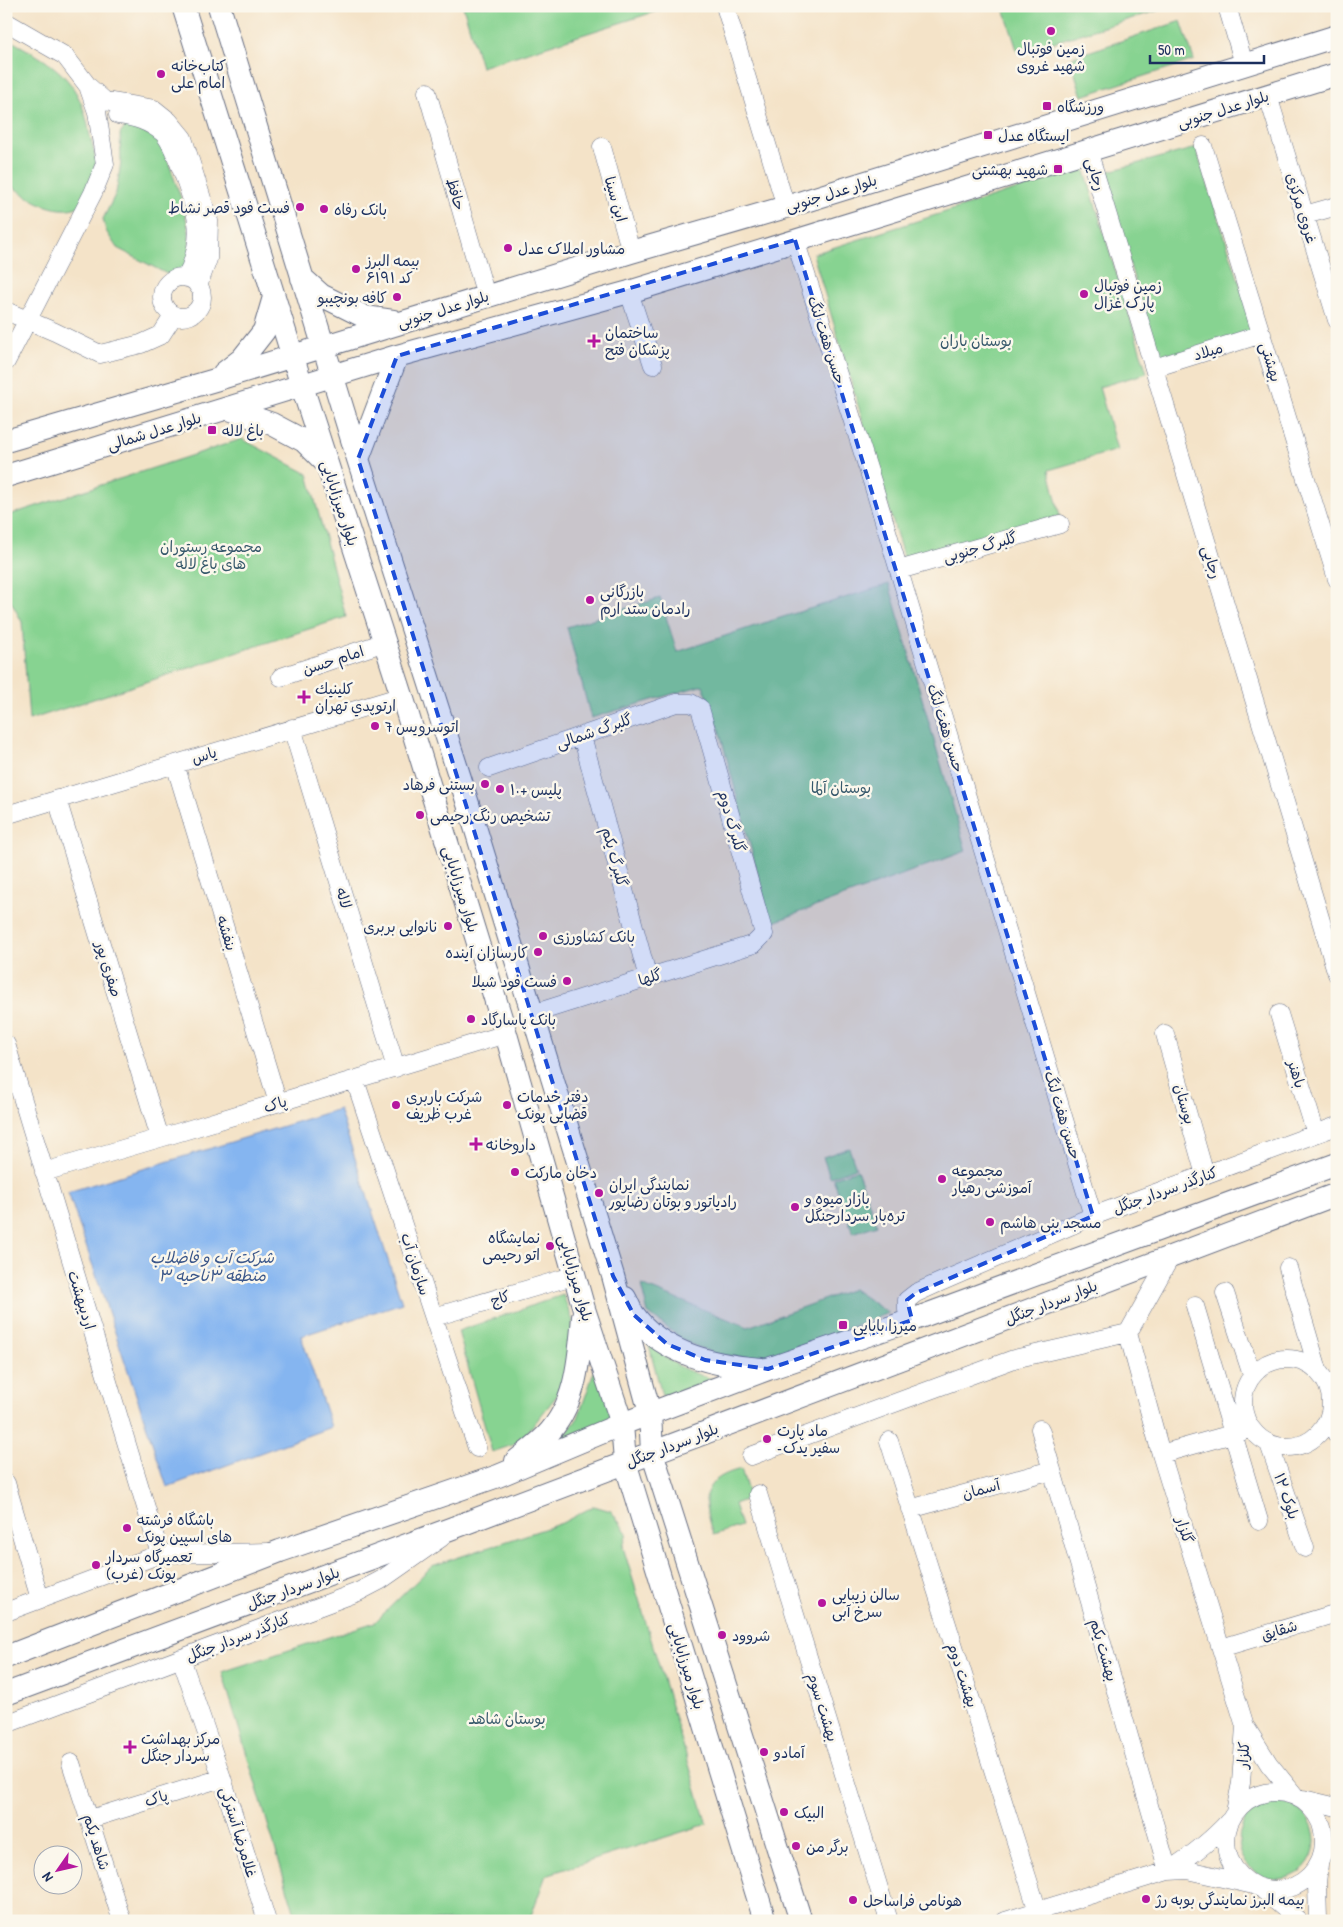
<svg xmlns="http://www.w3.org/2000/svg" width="1343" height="1927" font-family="'Patrick Hand','Playpen Sans Arabic',sans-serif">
	<rect width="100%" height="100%" fill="#fbf7ec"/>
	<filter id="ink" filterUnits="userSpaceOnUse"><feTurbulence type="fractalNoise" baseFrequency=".02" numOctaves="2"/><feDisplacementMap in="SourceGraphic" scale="10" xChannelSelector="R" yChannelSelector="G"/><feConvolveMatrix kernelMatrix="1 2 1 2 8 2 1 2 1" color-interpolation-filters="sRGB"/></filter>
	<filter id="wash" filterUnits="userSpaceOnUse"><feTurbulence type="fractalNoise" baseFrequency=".0096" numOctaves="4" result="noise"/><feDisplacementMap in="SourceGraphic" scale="20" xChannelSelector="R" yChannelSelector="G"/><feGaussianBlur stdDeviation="1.12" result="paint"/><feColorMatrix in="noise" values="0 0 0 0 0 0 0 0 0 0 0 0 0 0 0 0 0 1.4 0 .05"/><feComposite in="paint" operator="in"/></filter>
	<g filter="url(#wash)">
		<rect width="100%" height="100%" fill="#f4e3c8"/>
		<!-- green -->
		<path fill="#87d391" stroke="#518178" d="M463,6H673L481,67Z
			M1003,6H1165L1166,8L1018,53Z
			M1181,21L1194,60L1082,96L1070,58Z
			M6,38C55,65 80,77 90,136C92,145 97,158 95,166C93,180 85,194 80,206C54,217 27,197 6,182Z
			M126,126L153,136L160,141L165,152L182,201L189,231L190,255L180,274H167L117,248L106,231L103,219L116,193L121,162L120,134Z
			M1196,148L1255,331L1159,360L1102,173Z
			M1084,168L1147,373L1099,387L1117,450L1049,470L1060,516L904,559L813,254Z
			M242,439L308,474L346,617L29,720L22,622L6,592V516Z
			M889,584L966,851L771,923L719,729L703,685L591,718L567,627L660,598L677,652L764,623Z
			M849,1148L856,1168L830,1177L823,1157Z
			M857,1170L877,1225L853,1233L833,1178Z
			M641,1285L748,1327L853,1289L888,1313L765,1360L715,1354L686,1342L648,1313Z
			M563,1295L573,1321L566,1374L555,1398L527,1433L513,1445L492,1452L458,1331Z
			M648,1341C670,1364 685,1371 716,1380L662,1396Z
			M596,1366L615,1418L562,1439L578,1418Z
			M741,1469L750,1498L734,1504L741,1526L713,1535C702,1500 699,1480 741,1469Z
			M594,1506L611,1511L627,1533L623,1547L707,1824L546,1875L529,1921H297L222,1672L375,1622L432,1566L562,1523Z
			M1239 1841a38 38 0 1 1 76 0a38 38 0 1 1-76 0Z"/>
		<!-- water -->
		<path fill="#85b5f0" stroke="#5072a7" d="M339,1109L402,1303L301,1336L331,1427L167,1487L68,1192Z"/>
	</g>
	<g filter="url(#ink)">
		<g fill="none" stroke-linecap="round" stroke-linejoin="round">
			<!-- minor casing -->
			<g stroke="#676e83" stroke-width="19">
				<path id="minor" d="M725,6L786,207
					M1227,6L1244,64
					M6,22L65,56L88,86L97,112L105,164L93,193L6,362
					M88,86L105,101L154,109L169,121L183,138L209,221L208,259L198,286
					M427,92L486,296
					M1268,96L1337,320
					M118,115C135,117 149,121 163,133C175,145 195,205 197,222C200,242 193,260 187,278
					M1203,146L1337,579
					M602,147L631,252
					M1088,150L1337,974
					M1305,215L1337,206
					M795,240L872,481L1093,1216
					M162 297a20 20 0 1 1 40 0a20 20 0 1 1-40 0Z
					M629,292L653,365
					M6,311L55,332L100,354L141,344L161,335L174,315
					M1154,368L1262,334
					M899,570L1060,524
					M281,677L385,642
					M292,728L396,1068
					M582,736L648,978
					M175,764L278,1103
					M489,768L676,703H691L700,708L764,934L754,944L532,1014
					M57,799L160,1138
					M6,815L402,696
					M1279,1014L1316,1134
					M1165,1034L1205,1175
					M6,1044L160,1554
					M355,1080L477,1448
					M44,1172L160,1138L506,1034
					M1288,1268L1318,1370
					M1225,1293L1252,1375
					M1195,1306L1259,1521
					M434,1317L566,1278
					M912,1320L907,1310V1300L916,1293L938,1283L1093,1216L1337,1126
					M1128,1333L1161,1454L1245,1726L1269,1764L1295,1796
					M1243 1403a44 44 0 1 1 88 0a44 44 0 1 1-88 0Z
					M1330,1415L1337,1435
					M1040,1429L1168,1871
					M889,1441L1041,1921
					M1269,1444L1305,1548
					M1161,1454L1243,1431
					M751,1456L1014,1359L1128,1333L1171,1256
					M6,1483L40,1599
					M758,1494L889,1921
					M910,1509L1052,1470
					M6,1612L160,1554L269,1552
					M1221,1648L1337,1613
					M181,1658L222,1778L267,1921
					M6,1724L358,1592L381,1580L441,1538
					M71,1763L122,1921
					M1226 1841a49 49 0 1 1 98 0a49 49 0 1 1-98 0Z
					M1303,1799L1337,1807
					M1235,1812L1241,1783L1245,1726
					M90,1819L222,1778
					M1168,1871C1191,1856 1211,1841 1229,1821
					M1262,1889L1299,1921
					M1005,1921L1168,1871L1187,1870L1249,1884
					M1318,1921L1317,1883L1319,1865"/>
			</g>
			<!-- major casing -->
			<g stroke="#676e83" stroke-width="24">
				<path id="major" d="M183,6L302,386L402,696L506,1034L584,1309L622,1424L625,1462L765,1921
					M219,6L358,459L460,778L613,1276L650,1413L652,1452L801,1921
					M302,278L321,295L365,317L393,321
					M224,373L242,359L264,331L274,297
					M229,409L272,424L304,441L325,462
					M6,441L215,380L631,252L786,207L1337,36
					M358,459L397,356
					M6,476L397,356L629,292L1337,74
					M625,1298C628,1303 630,1310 634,1315C662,1354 717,1366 762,1369
					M516,1461C526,1453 537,1445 546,1436C577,1404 579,1359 583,1317
					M6,1657L280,1551L498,1476L622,1424L768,1369L912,1320L1337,1164
					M6,1694L458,1526L1337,1194"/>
			</g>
			<!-- minor -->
			<use href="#minor" stroke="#fff" stroke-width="18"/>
			<!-- major -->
			<use href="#major" stroke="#fff" stroke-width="22"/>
		</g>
	</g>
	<!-- marked area -->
	<path fill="#1d4ed8" fill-opacity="0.2" stroke="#1d4ed8" stroke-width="4" stroke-dasharray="10 6" stroke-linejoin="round" d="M795,240L1093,1216L916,1293L907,1300L912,1320L768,1369L705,1360L667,1344L634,1315L613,1276L358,459L397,356Z"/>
	<!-- markers -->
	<g fill="#b5179e" stroke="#fbf7ec" stroke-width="2">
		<circle cx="1051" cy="31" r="5"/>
		<circle cx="161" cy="74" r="5"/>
		<rect x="1042" y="101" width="10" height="10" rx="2.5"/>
		<rect x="983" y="130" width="10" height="10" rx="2.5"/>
		<rect x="1053" y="164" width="10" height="10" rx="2.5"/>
		<circle cx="300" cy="207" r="5"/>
		<circle cx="324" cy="209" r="5"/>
		<circle cx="508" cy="248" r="5"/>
		<circle cx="356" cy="269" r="5"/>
		<circle cx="1084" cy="294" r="5"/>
		<circle cx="397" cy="297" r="5"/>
		<path d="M591.5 333.5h5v5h5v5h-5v5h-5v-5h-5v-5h5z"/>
		<rect x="207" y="425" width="10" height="10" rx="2.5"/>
		<circle cx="590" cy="600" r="5"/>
		<path d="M301.5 689.5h5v5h5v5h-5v5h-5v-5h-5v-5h5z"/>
		<circle cx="375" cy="726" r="5"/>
		<circle cx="485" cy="784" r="5"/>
		<circle cx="500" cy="789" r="5"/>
		<circle cx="420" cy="815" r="5"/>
		<circle cx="448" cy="926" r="5"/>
		<circle cx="543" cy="936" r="5"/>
		<circle cx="538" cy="952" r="5"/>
		<circle cx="567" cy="981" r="5"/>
		<circle cx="471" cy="1019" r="5"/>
		<circle cx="396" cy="1105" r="5"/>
		<circle cx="507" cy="1105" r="5"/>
		<path d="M473.5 1136.5h5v5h5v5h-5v5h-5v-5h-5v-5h5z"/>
		<circle cx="515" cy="1172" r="5"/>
		<circle cx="942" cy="1179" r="5"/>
		<circle cx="599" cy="1193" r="5"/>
		<circle cx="795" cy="1207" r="5"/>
		<circle cx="990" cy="1222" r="5"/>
		<circle cx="550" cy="1246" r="5"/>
		<rect x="838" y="1320" width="10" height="10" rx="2.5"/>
		<circle cx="767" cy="1439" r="5"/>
		<circle cx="127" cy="1528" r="5"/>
		<circle cx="96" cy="1565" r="5"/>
		<circle cx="822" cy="1603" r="5"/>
		<circle cx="722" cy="1635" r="5"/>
		<path d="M127.5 1739.5h5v5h5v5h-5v5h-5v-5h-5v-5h5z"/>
		<circle cx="764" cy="1752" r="5"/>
		<circle cx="784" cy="1812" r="5"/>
		<circle cx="796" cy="1846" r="5"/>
		<circle cx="1146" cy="1899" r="5"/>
		<circle cx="853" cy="1900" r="5"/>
	</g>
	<g text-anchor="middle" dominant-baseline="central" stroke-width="5" stroke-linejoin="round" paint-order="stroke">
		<!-- poi labels -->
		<g font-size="15" fill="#1b2f5e" stroke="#fbf7ec" text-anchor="start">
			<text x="1051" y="48" text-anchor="middle">زمین فوتبال<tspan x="1051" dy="17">شهید غروی</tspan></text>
			<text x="171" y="65">کتاب‌خانه<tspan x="171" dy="17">امام علی</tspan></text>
			<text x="1057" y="106">ورزشگاه</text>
			<text x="998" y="135">ایستگاه عدل</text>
			<text x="1048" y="169" text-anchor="end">شهید بهشتی</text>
			<text x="290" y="207" text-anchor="end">فست فود قصر نشاط</text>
			<text x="334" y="209">بانک رفاه</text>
			<text x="518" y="248">مشاور املاک عدل</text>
			<text x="366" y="260">بیمه البرز<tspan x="366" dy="17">کد ۶۱۹۱</tspan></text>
			<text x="1094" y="285">زمین فوتبال<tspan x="1094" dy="17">پارک غزال</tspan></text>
			<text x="387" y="297" text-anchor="end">کافه بونچیبو</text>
			<text x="605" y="332">ساختمان<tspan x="605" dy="17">پزشکان فتح</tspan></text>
			<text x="222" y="430">باغ لاله</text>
			<text x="600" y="591">بازرگانی<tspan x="600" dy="17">رادمان ستد ارم</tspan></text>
			<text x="315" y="688">كلينيك<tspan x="315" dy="17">ارتوپدي تهران</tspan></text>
			<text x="385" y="726">اتوسرویس 7</text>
			<text x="475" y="784" text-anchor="end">بستنی فرهاد</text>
			<text x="510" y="789">پلیس +۱۰</text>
			<text x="430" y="815">تشخیص رنگ رحیمی</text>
			<text x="438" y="926" text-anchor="end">نانوایی بربری</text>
			<text x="553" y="936">بانک کشاورزی</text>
			<text x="528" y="952" text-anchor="end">کارسازان آینده</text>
			<text x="557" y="981" text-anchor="end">فست فود شیلا</text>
			<text x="481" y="1019">بانک پاسارگاد</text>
			<text x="406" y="1096">شرکت باربری<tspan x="406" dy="17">غرب ظریف</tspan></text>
			<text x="517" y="1096">دفتر خدمات<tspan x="517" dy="17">قضایی پونک</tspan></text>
			<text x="486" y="1144">داروخانه</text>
			<text x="952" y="1170">مجموعه<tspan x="952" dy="17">آموزشی رهیار</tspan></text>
			<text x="525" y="1172">دخان مارکت</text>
			<text x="609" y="1184">نمایندگی ایران<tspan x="609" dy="17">رادیاتور و بوتان رضاپور</tspan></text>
			<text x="805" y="1198">بازار میوه و<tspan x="805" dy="17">تره‌بار سردارجنگل</tspan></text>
			<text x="1000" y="1222">مسجد بنی هاشم</text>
			<text x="540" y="1237" text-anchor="end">نمایشگاه<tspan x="540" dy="17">اتو رحیمی</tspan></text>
			<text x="853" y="1325">میرزا بابایی</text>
			<text x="777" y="1430">ماد پارت<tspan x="777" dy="17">-سفیر یدک</tspan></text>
			<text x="137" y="1519">باشگاه فرشته<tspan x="137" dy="17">های اسپین پونک</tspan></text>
			<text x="106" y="1556">تعمیرگاه سردار<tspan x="106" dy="17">پونک (غرب)</tspan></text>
			<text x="832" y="1594">سالن زیبایی<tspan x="832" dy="17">سرخ آبی</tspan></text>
			<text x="732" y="1635">شروود</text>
			<text x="141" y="1738">مرکز بهداشت<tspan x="141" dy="17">سردار جنگل</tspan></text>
			<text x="774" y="1752">آمادو</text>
			<text x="794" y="1812">البیک</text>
			<text x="806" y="1846">برگر من</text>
			<text x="1156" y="1899">بیمه البرز نمایندگی بوبه رژ</text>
			<text x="863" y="1900">هونامی فراساحل</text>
		</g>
		<!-- street labels -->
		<g font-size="15" fill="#1b2f5e" stroke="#fbf7ec">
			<text transform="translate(1223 109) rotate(-17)">بلوار عدل جنوبی</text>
			<text transform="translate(1096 174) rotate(73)">رجایی</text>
			<text transform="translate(831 193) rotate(-17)">بلوار عدل جنوبی</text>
			<text transform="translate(456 194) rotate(74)">حافظ</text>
			<text transform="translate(616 199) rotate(74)">ابن سینا</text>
			<text transform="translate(1302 208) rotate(73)">غروی مرکزی</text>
			<text transform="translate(443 309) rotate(-17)">بلوار عدل جنوبی</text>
			<text transform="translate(827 340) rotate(72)">حسن هفت لنگ</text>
			<text transform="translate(1208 351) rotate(-17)">میلاد</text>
			<text transform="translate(1271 362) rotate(73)">بهشتی</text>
			<text transform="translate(154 431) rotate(-17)">بلوار عدل شمالی</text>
			<text transform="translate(340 503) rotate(72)">بلوار میرزابابایی</text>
			<text transform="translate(980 547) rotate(-16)">گلبرگ جنوبی</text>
			<text transform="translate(1212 562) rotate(73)">رجایی</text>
			<text transform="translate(333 660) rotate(-18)">امام حسن</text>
			<text transform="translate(946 728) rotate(73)">حسن هفت لنگ</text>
			<text transform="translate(594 731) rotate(-19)">گلبرگ شمالی</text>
			<text transform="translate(204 755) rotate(-17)">یاس</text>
			<text transform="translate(732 821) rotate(74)">گلبرگ دوم</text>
			<text transform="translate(615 857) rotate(75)">گلبرگ یکم</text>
			<text transform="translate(461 889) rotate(73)">بلوار میرزابابایی</text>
			<text transform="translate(344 898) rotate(73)">لاله</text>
			<text transform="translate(227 933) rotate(73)">بنفشه</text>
			<text transform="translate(109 969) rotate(73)">صفری پور</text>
			<text transform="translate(650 977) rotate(-17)">گلها</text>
			<text transform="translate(1297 1074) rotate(73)">باهنر</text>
			<text transform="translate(275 1104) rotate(-17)">پاک</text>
			<text transform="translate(1185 1104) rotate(74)">بوستان</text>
			<text transform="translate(1063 1115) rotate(73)">حسن هفت لنگ</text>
			<text transform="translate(1165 1190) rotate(-20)">کنارگذر سردار جنگل</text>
			<text transform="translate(416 1264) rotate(72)">سازمان آب</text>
			<text transform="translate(576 1278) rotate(74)">بلوار میرزابابایی</text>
			<text transform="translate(500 1298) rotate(-17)">کاج</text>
			<text transform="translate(82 1300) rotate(73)">اردیبهشت</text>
			<text transform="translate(1051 1302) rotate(-21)">بلوار سردار جنگل</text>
			<text transform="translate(672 1445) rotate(-21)">بلوار سردار جنگل</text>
			<text transform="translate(981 1489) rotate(-15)">آسمان</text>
			<text transform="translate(1287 1496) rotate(71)">بلوک ۱۲</text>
			<text transform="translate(1185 1530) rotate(73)">گلزار</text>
			<text transform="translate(293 1588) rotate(-20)">بلوار سردار جنگل</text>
			<text transform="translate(1279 1630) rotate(-17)">شقایق</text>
			<text transform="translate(238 1637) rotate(-21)">کنارگذر سردار جنگل</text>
			<text transform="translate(1104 1650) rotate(74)">بهشت یکم</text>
			<text transform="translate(687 1666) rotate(73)">بلوار میرزابابایی</text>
			<text transform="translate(963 1675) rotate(72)">بهشت دوم</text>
			<text transform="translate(823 1707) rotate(73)">بهشت سوم</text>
			<text transform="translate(1243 1755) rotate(-86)">کلزار</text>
			<text transform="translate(156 1798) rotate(-17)">پاک</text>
			<text transform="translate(239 1832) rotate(73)">غلامرضا آسترکی</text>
			<text transform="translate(97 1842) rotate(73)">شاهد یکم</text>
		</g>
		<!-- park labels -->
		<g font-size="15" fill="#36586b" stroke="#fbf7ec">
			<text x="976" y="340">بوستان باران</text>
			<text x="211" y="546">مجموعه رستوران<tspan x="211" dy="17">های باغ لاله</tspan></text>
			<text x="841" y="787">بوستان آلما</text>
			<text x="507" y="1718">بوستان شاهد</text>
		</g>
		<!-- water labels -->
		<g font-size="16" font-style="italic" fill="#3b578a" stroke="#fbf7ec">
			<text x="212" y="1257">شرکت آب و فاضلاب<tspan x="212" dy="18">منطقه ۳ناحیه ۳</tspan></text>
		</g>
	</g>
	<!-- margin -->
	<rect width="1343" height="1927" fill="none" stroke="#fbf7ec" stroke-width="25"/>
	<!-- north arrow -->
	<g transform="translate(58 1870) rotate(236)"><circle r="24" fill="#fbf7ec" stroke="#a1a7b3"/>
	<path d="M0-4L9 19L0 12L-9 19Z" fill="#b5179e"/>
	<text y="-8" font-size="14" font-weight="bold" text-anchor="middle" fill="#1b2f5e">N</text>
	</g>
	<!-- scale -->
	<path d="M1150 55v8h114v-8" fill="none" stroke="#1b2f5e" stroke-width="2.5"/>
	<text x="1158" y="55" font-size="15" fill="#1b2f5e" stroke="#fbf7ec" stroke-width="4" paint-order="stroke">50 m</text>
</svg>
